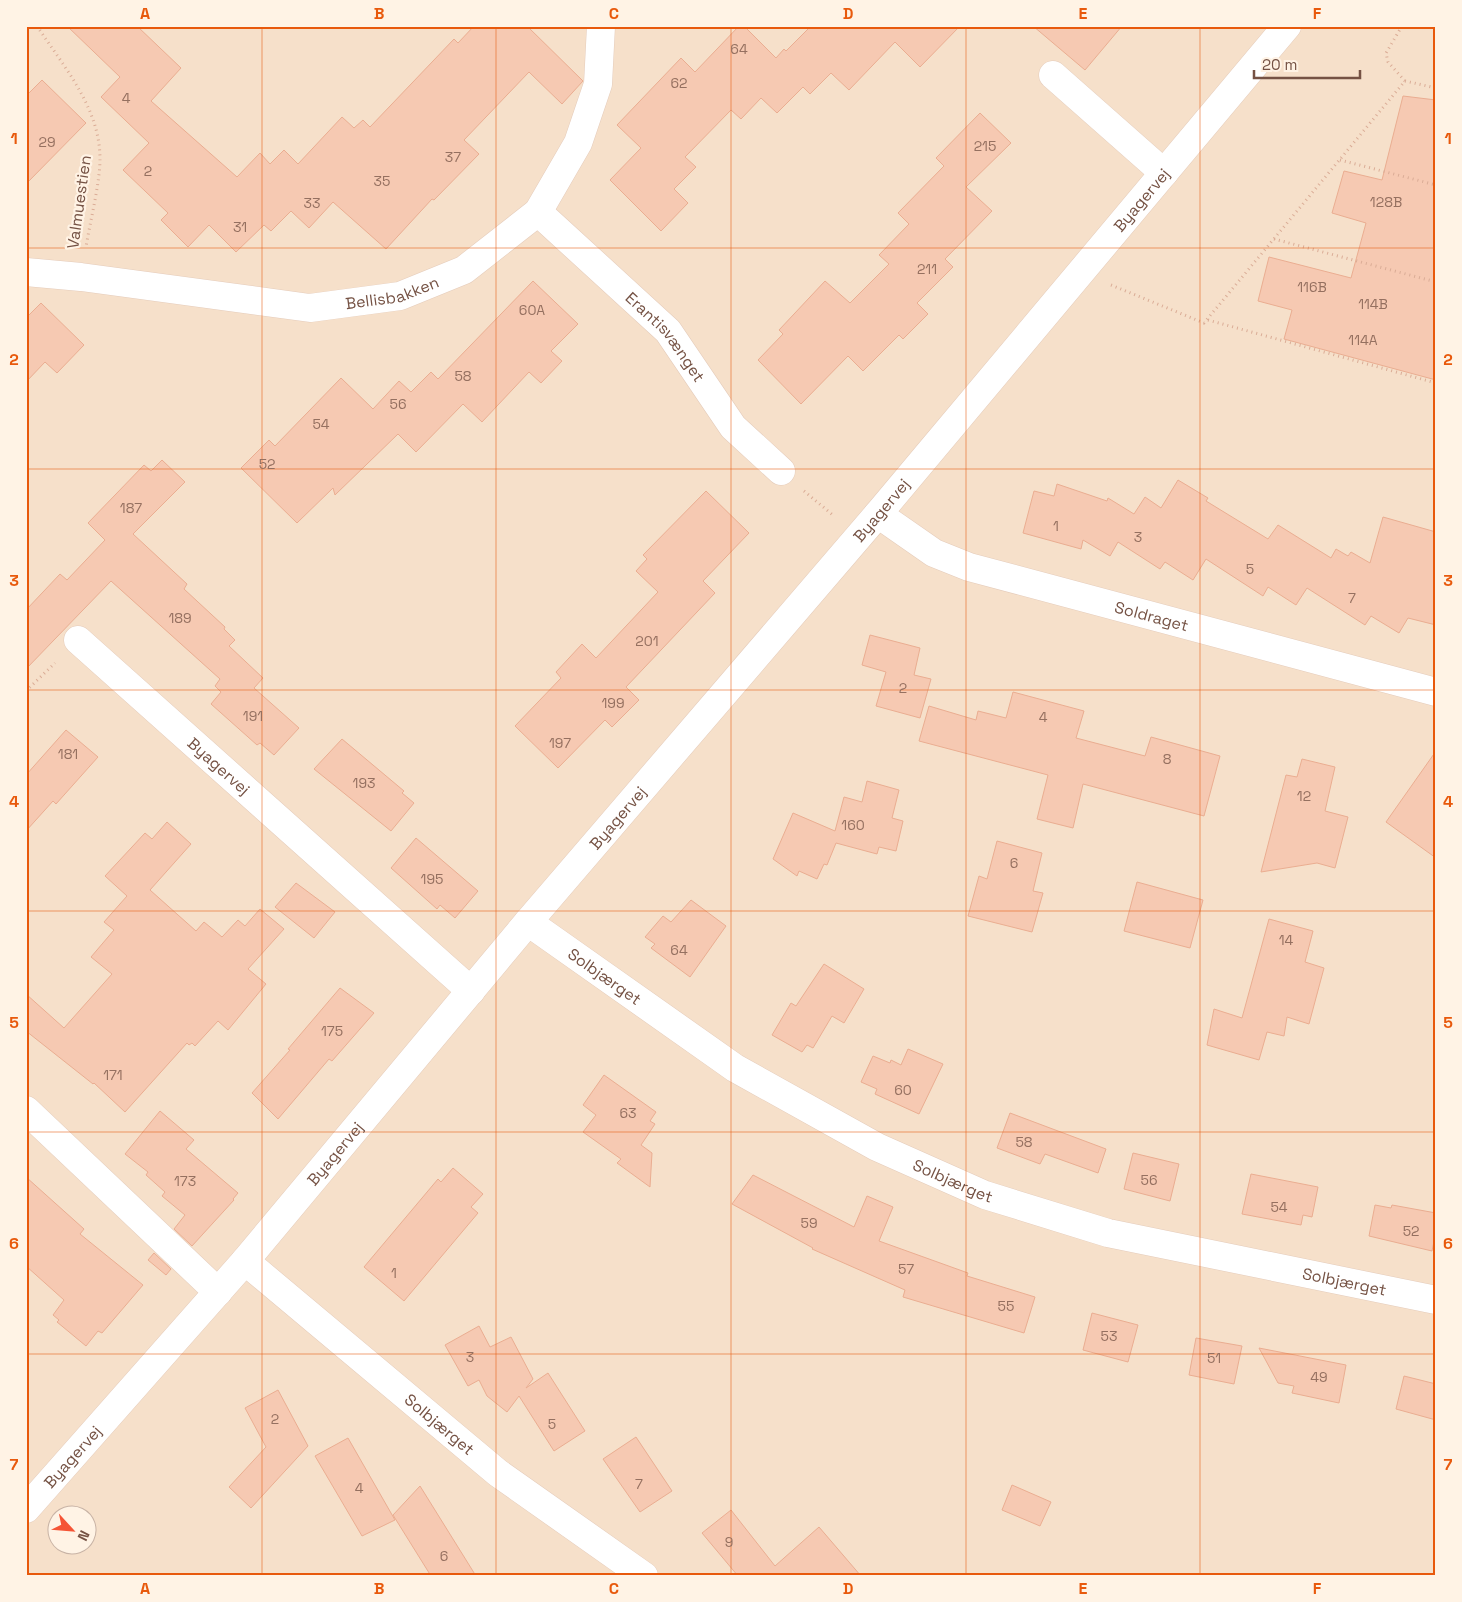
<svg xmlns="http://www.w3.org/2000/svg" width="1462" height="1602" font-family="'Space Grotesk',sans-serif">
	<rect width="100%" height="100%" fill="#feefdd"/>
	<!-- residential -->
	<path fill="#f6e0ca" fill-rule="evenodd" d="M26,26H1436V1576H26ZM58,1514H88V1544H58Z"/>
	<!-- building -->
	<path fill="#f6c9b2" stroke="#eaad91" d="M67,26H137L181,68L151,101L237,177L260,153L270,164L284,150L298,164L342,117L354,128L363,120L370,127L454,39L458,43L474,26H527L583,81L562,104L529,72L464,140L479,154L434,200L432,199L386,249L333,202L309,228L291,211L271,231L264,225L236,252L209,225L188,247L161,220L168,213L123,170L149,143L101,97L120,77Z
		M739,26H744L776,58L784,49L786,51L811,26H960L920,67L895,42L849,90L831,73L810,94L803,87L777,113L761,98L741,119L731,110L685,157L696,167L674,189L688,203L661,231L610,180L641,148L617,125L681,58L695,72Z
		M1033,26H1122L1085,70Z
		M42,80L86,123L26,184V96Z
		M1403,96L1436,100V380L1284,339L1292,310L1258,301L1269,257L1351,278L1366,223L1332,213L1344,171L1382,180Z
		M980,113L1011,143L966,187L992,211L945,259L953,267L917,303L928,314L903,339L899,335L863,371L848,356L801,404L758,360L783,334L779,330L825,281L850,303L889,264L879,255L909,224L898,213L944,166L936,158Z
		M533,281L578,324L551,351L562,361L541,383L529,372L482,422L463,404L416,452L398,434L335,495L333,488L297,523L241,468L269,440L275,446L341,378L373,409L399,381L411,392L431,372L438,379Z
		M41,303L84,345L57,373L45,362L26,382V318Z
		M162,460L185,482L133,534L187,584L184,589L225,627L224,629L235,640L229,646L263,678L254,688L299,728L274,755L260,743L257,745L211,704L221,692L215,686L220,679L111,581L26,669V610L60,574L67,580L105,540L88,523L144,465L151,471Z
		M1178,480L1208,498L1206,501L1268,539L1278,525L1331,558L1336,549L1348,556L1351,552L1370,563L1383,517L1436,532V625L1408,618L1399,633L1371,616L1365,625L1307,588L1296,605L1268,587L1263,596L1206,559L1193,580L1165,562L1160,569L1118,542L1110,556L1083,540L1081,549L1023,533L1034,491L1054,496L1057,484L1107,501L1108,498L1134,514L1145,497L1161,508Z
		M706,491L749,533L703,581L715,593L626,687L639,700L612,727L605,720L558,768L515,726L561,678L556,672L582,644L596,658L658,592L636,571L647,559L643,555Z
		M870,635L920,648L914,675L931,679L920,718L876,706L886,672L862,665Z
		M1013,692L1084,711L1076,738L1145,756L1151,737L1220,756L1204,816L1083,784L1073,828L1037,819L1048,775L919,741L929,706L976,720L978,711L1006,718Z
		M66,730L98,757L56,804L53,801L26,831V775Z
		M342,739L404,791L402,793L414,803L391,831L314,769Z
		M1436,751V858L1386,822Z
		M1302,759L1335,767L1325,811L1348,817L1335,868L1317,863L1261,872L1286,775L1297,777Z
		M867,781L899,790L892,818L903,821L896,851L879,847L877,854L836,843L827,865L824,864L817,879L799,871L797,876L773,859L793,813L835,831L844,797L862,802Z
		M167,822L191,844L150,890L196,931L204,922L222,937L238,920L245,926L260,909L284,929L248,969L266,984L228,1030L218,1021L195,1046L192,1043L189,1045L187,1043L125,1112L94,1083L93,1084L26,1031V994L64,1028L112,974L91,957L114,930L104,922L127,896L105,876L145,833L152,839Z
		M416,838L478,891L455,918L440,905L437,909L391,868Z
		M997,841L1042,853L1033,891L1043,893L1032,932L968,916L979,876L987,879Z
		M1137,882L1203,900L1190,948L1124,931Z
		M296,883L335,912L314,938L275,907Z
		M691,900L726,926L690,977L651,948L655,944L645,937L663,916L671,922Z
		M1269,919L1313,931L1305,962L1324,968L1309,1024L1287,1017L1284,1036L1267,1032L1259,1060L1207,1045L1214,1009L1242,1018Z
		M824,964L864,989L844,1023L832,1016L813,1048L807,1045L802,1052L772,1035L791,1003L796,1006Z
		M340,988L374,1013L332,1061L329,1059L278,1119L252,1093L290,1050L288,1049Z
		M908,1049L943,1064L919,1114L875,1094L877,1089L861,1082L873,1056L890,1063L891,1060L901,1065Z
		M604,1075L656,1112L650,1121L655,1124L641,1145L652,1153L650,1187L617,1163L621,1159L583,1132L596,1115L583,1105Z
		M160,1111L194,1140L186,1149L238,1193L233,1199L234,1200L192,1246L174,1229L185,1215L162,1196L165,1192L146,1175L148,1172L125,1154Z
		M1010,1113L1106,1149L1098,1173L1045,1154L1040,1164L997,1148Z
		M1133,1153L1179,1164L1170,1201L1124,1189Z
		M453,1168L483,1194L471,1207L478,1213L404,1301L364,1267L438,1179L441,1182Z
		M1251,1174L1318,1187L1312,1217L1303,1215L1301,1225L1242,1214Z
		M753,1175L854,1227L867,1196L893,1207L879,1241L968,1273L967,1276L1035,1297L1024,1333L903,1297L905,1290L812,1249L813,1248L732,1204Z
		M26,1177L84,1229L80,1234L143,1285L102,1333L98,1331L86,1346L57,1322L59,1320L53,1315L64,1300L26,1266Z
		M1375,1205L1391,1208L1392,1205L1436,1213V1232L1432,1251L1369,1236Z
		M154,1253L171,1269L166,1275L148,1260Z
		M1092,1313L1138,1325L1128,1362L1083,1350Z
		M479,1326L490,1347L511,1337L533,1379L526,1388L548,1373L585,1431L554,1451L519,1396L507,1412L487,1396L479,1380L468,1386L445,1345Z
		M1196,1338L1242,1346L1234,1384L1189,1375Z
		M1259,1348L1346,1365L1339,1403L1292,1393L1294,1386L1278,1383Z
		M1404,1376L1436,1384V1420L1396,1409Z
		M278,1390L308,1446L251,1508L229,1487L266,1447L245,1408Z
		M636,1437L672,1491L640,1512L603,1459Z
		M348,1438L395,1520L362,1536L315,1456Z
		M1012,1485L1051,1502L1040,1526L1002,1510Z
		M420,1486L476,1576H431L393,1515Z
		M731,1510L775,1566L819,1527L861,1576H738L702,1533Z"/>
	<g fill="none" stroke-linecap="round" stroke-linejoin="round">
		<!-- minor casing -->
		<g stroke="#e5ccbb" stroke-width="29">
			<g id="minor">
				<path d="M1053,75L1164,173"/>
				<path id="s1" d="M538,212L668,331L733,427L781,471"/>
				<path id="s2" d="M26,272L81,277L310,308L400,296L464,270L538,212L578,143L598,84L601,26"/>
				<path id="s3" d="M878,514L934,553L969,567L1436,692"/>
				<path id="s4" d="M78,640L471,991"/>
				<path id="s5" d="M528,922L735,1068L877,1147L985,1195L1108,1233L1436,1300"/>
				<path d="M26,1110L218,1292"/>
				<path id="s6" d="M245,1261L498,1473L644,1576"/>
				<path id="s7" d="M26,1509L245,1261L528,922L878,514L1287,26"/>
			</g>
		</g>
		<!-- path -->
		<path stroke="#daac96" stroke-width="3" stroke-dasharray="1 4" stroke-linecap="butt" d="M37,26C64,67 100,108 100,159C100,183 90,222 86,247
			M1402,26L1386,53L1388,62L1405,81
			M1340,160L1436,185
			M1274,239L1436,282
			M1111,285L1204,323L1405,81L1436,88
			M1208,320L1436,383
			M804,491L834,516
			M26,691L55,663"/>
		<!-- minor -->
		<use href="#minor" stroke="#fff" stroke-width="28"/>
	</g>
	<!-- grid -->
	<path fill="none" stroke="#e8590c" stroke-width="1" stroke-opacity="0.55" d="M262,26V1576M496,26V1576M731,26V1576M966,26V1576M1200,26V1576M26,248H1436M26,469H1436M26,690H1436M26,911H1436M26,1132H1436M26,1354H1436"/>
	<g text-anchor="middle" dominant-baseline="central" stroke-width="4.5" stroke-linejoin="round" paint-order="stroke">
		<!-- number labels -->
		<g font-size="14" fill="#957060">
			<text x="739" y="49">64</text>
			<text x="679" y="83">62</text>
			<text x="126" y="98">4</text>
			<text x="47" y="142">29</text>
			<text x="985" y="146">215</text>
			<text x="453" y="157">37</text>
			<text x="148" y="171">2</text>
			<text x="382" y="181">35</text>
			<text x="1386" y="202">128B</text>
			<text x="312" y="203">33</text>
			<text x="240" y="227">31</text>
			<text x="927" y="269">211</text>
			<text x="1312" y="287">116B</text>
			<text x="1373" y="304">114B</text>
			<text x="532" y="310">60A</text>
			<text x="1363" y="340">114A</text>
			<text x="463" y="376">58</text>
			<text x="398" y="404">56</text>
			<text x="321" y="424">54</text>
			<text x="267" y="464">52</text>
			<text x="131" y="508">187</text>
			<text x="1056" y="526">1</text>
			<text x="1138" y="537">3</text>
			<text x="1250" y="569">5</text>
			<text x="1352" y="598">7</text>
			<text x="180" y="618">189</text>
			<text x="647" y="641">201</text>
			<text x="903" y="688">2</text>
			<text x="613" y="703">199</text>
			<text x="253" y="716">191</text>
			<text x="1043" y="717">4</text>
			<text x="560" y="743">197</text>
			<text x="68" y="754">181</text>
			<text x="1167" y="759">8</text>
			<text x="364" y="783">193</text>
			<text x="1304" y="796">12</text>
			<text x="853" y="825">160</text>
			<text x="1014" y="863">6</text>
			<text x="432" y="879">195</text>
			<text x="1286" y="940">14</text>
			<text x="679" y="950">64</text>
			<text x="332" y="1031">175</text>
			<text x="113" y="1075">171</text>
			<text x="903" y="1090">60</text>
			<text x="628" y="1113">63</text>
			<text x="1024" y="1142">58</text>
			<text x="1149" y="1180">56</text>
			<text x="185" y="1181">173</text>
			<text x="1279" y="1207">54</text>
			<text x="809" y="1223">59</text>
			<text x="1411" y="1231">52</text>
			<text x="906" y="1269">57</text>
			<text x="394" y="1273">1</text>
			<text x="1006" y="1306">55</text>
			<text x="1109" y="1336">53</text>
			<text x="470" y="1357">3</text>
			<text x="1214" y="1358">51</text>
			<text x="1319" y="1377">49</text>
			<text x="275" y="1419">2</text>
			<text x="552" y="1424">5</text>
			<text x="639" y="1484">7</text>
			<text x="359" y="1488">4</text>
			<text x="729" y="1542">9</text>
			<text x="444" y="1556">6</text>
		</g>
		<!-- street labels -->
		<g font-size="16" fill="#755244" stroke="#fff3e5">
			<text stroke="none"><textPath href="#s7" startOffset="1720">Byagervej</textPath></text>
			<text transform="translate(79 202) rotate(-82)">Valmuestien</text>
			<text stroke="none"><textPath href="#s2" startOffset="370">Bellisbakken</textPath></text>
			<text stroke="none"><textPath href="#s1" startOffset="179">Erantisvænget</textPath></text>
			<text stroke="none"><textPath href="#s7" startOffset="1315">Byagervej</textPath></text>
			<text stroke="none"><textPath href="#s3" startOffset="295">Soldraget</textPath></text>
			<text stroke="none"><textPath href="#s4" startOffset="189">Byagervej</textPath></text>
			<text stroke="none"><textPath href="#s7" startOffset="910">Byagervej</textPath></text>
			<text stroke="none"><textPath href="#s5" startOffset="94">Solbjærget</textPath></text>
			<text stroke="none"><textPath href="#s7" startOffset="471">Byagervej</textPath></text>
			<text stroke="none"><textPath href="#s5" startOffset="499">Solbjærget</textPath></text>
			<text stroke="none"><textPath href="#s5" startOffset="904">Solbjærget</textPath></text>
			<text stroke="none"><textPath href="#s6" startOffset="254">Solbjærget</textPath></text>
			<text stroke="none"><textPath href="#s7" startOffset="70">Byagervej</textPath></text>
		</g>
	</g>
	<!-- border -->
	<rect width="1462" height="1602" fill="none" stroke="#fff3e5" stroke-width="55"/>
	<!-- north arrow -->
	<g transform="translate(72 1530) rotate(116)"><circle r="24" fill="#fff3e5" stroke="#c8b3a5"/>
	<path d="M0-4L9 19L0 12L-9 19Z" fill="#f55435"/>
	<text y="-8" font-size="14" font-weight="bold" text-anchor="middle" fill="#755244">N</text>
	</g>
	<!-- scale -->
	<path d="M1254 70v8h106v-8" fill="none" stroke="#755244" stroke-width="2.5"/>
	<text x="1262" y="70" font-size="15" fill="#755244" stroke="#fff3e5" stroke-width="4" paint-order="stroke">20 m</text>
	<rect x="28" y="28" width="1406" height="1546" fill="none" stroke="#e8590c" stroke-width="2"/>
	<g font-size="16" text-anchor="middle" font-weight="bold" fill="#e8590c">
		<text x="145" y="19">A</text>
		<text x="379" y="19">B</text>
		<text x="614" y="19">C</text>
		<text x="848" y="19">D</text>
		<text x="1083" y="19">E</text>
		<text x="1317" y="19">F</text>
		<text x="14" y="144">1</text>
		<text x="1448" y="144">1</text>
		<text x="14" y="365">2</text>
		<text x="1448" y="365">2</text>
		<text x="14" y="586">3</text>
		<text x="1448" y="586">3</text>
		<text x="14" y="807">4</text>
		<text x="1448" y="807">4</text>
		<text x="14" y="1028">5</text>
		<text x="1448" y="1028">5</text>
		<text x="14" y="1249">6</text>
		<text x="1448" y="1249">6</text>
		<text x="14" y="1470">7</text>
		<text x="1448" y="1470">7</text>
		<text x="145" y="1594">A</text>
		<text x="379" y="1594">B</text>
		<text x="614" y="1594">C</text>
		<text x="848" y="1594">D</text>
		<text x="1083" y="1594">E</text>
		<text x="1317" y="1594">F</text>
	</g>
</svg>
